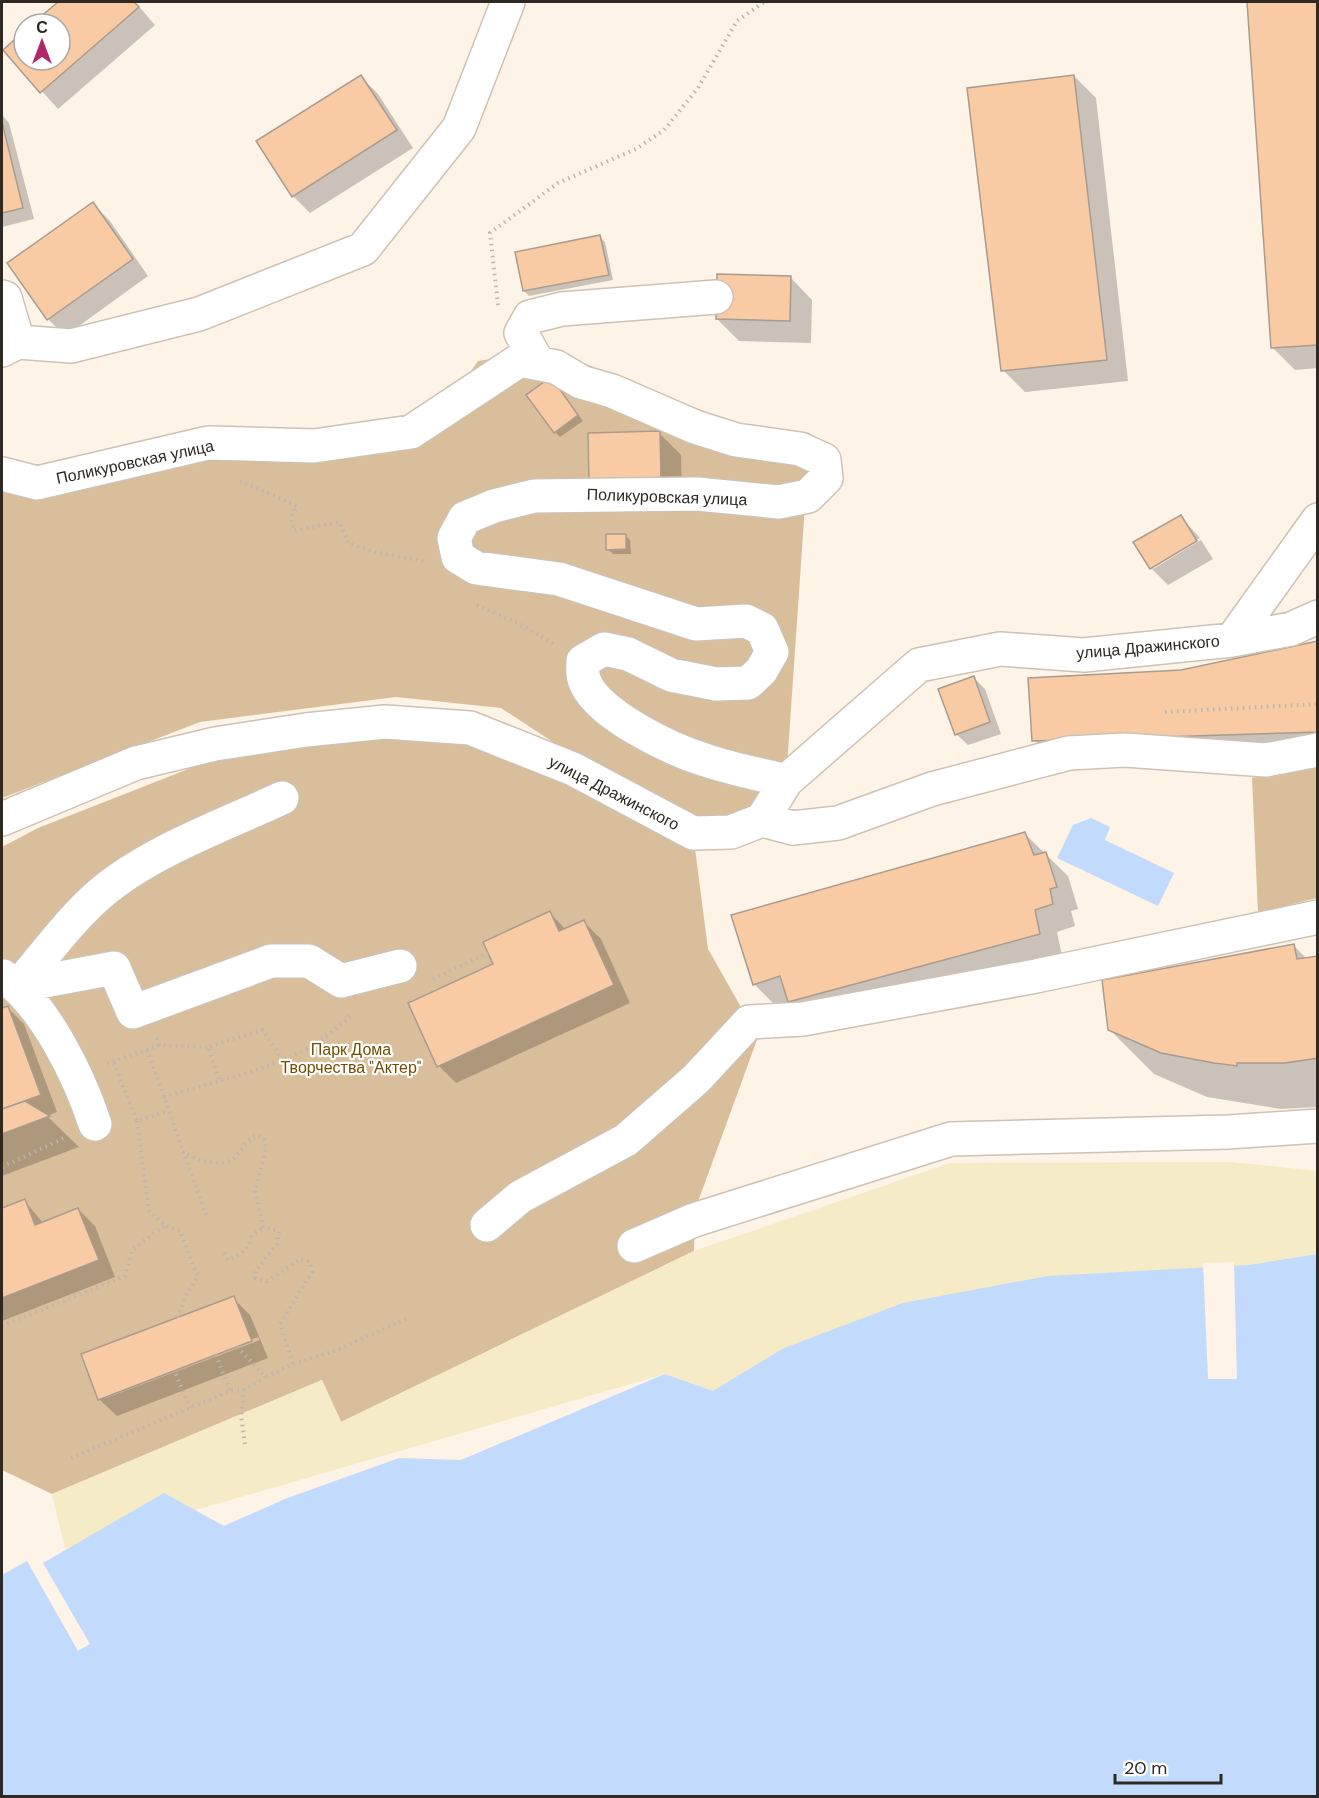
<svg xmlns="http://www.w3.org/2000/svg" width="1319" height="1798" font-family="'DM Sans',sans-serif">
	<rect width="100%" height="100%" fill="#fdf3e6"/>
	<!-- green -->
	<path fill="#d9be9b" d="M551,350L736,424L810,433L786,781L762,820L693,833L708,949L758,1037L695,1210L694,1251L341,1422L322,1380L52,1494L2,1470V847L38,828L247,746L357,733L466,742L689,831L501,708L396,697L200,722L2,798V474L208,443L314,446L445,409L478,361Z
		M1317,763V898L1258,913L1252,778Z"/>
	<!-- sand -->
	<path fill="#f5ebc6" d="M1231,1162L1317,1171V1254L1249,1265L730,1383L713,1391L665,1374L65,1548L52,1494L322,1380L341,1422L694,1251L950,1163Z"/>
	<!-- water -->
	<path fill="#c2dafc" d="M1091,818L1110,827L1105,840L1174,873L1158,906L1057,858L1073,825Z
		M1317,1254V1796H2V1575L27,1561L78,1651L90,1644L43,1563L164,1493L224,1526L285,1499L399,1458L461,1460L665,1374L713,1391L784,1348L903,1303L1048,1276L1249,1265Z"/>
	<!-- pier -->
	<path fill="#fdf3e6" d="M1234,1262L1237,1379H1208L1203,1263Z"/>
	<!-- shadow -->
	<path fill="#0003" fill-rule="evenodd" d="M60,2H135L155,25L58,109L5,50L24,33V60H60V24H35Z
		M1249,2H1318V368L1295,370L1273,348Z
		M1074,76L1096,98L1128,381L1025,392L1003,370Z
		M361,77L378,94L413,148L310,213L293,196Z
		M2,115L9,123L34,219L2,227Z
		M93,204L110,221L148,276L65,336L48,319Z
		M600,237L605,242L613,280L529,296L524,291Z
		M790,277L812,300L811,343L739,341L717,319Z
		M556,385L583,421L560,437L555,432Z
		M659,433L681,455L682,501L613,503Z
		M1180,516L1200,538L1153,565V569L1201,540L1213,559L1168,585L1151,568Z
		M625,535L630,540L631,554H613L608,549Z
		M1318,642V754L1056,762L1034,740L1181,672Z
		M974,678L985,689L1001,734L968,745L956,734Z
		M1025,834L1068,876L1078,909L1071,911L1075,926L1057,932L1062,956L812,1024L790,1002L776,1006L754,984Z
		M550,913L566,930L584,922L601,939L630,1003L456,1083L439,1066L495,965Z
		M1294,946L1307,959L1318,958V1107L1281,1109L1207,1097L1154,1074L1109,1029Z
		M7,1007L24,1024L57,1112L47,1116L79,1147L2,1176V1010Z
		M24,1200L43,1223L78,1209L95,1226L115,1277L2,1321V1209Z
		M233,1298L250,1315L268,1358L117,1416L99,1399ZM258,1337L260,1340L106,1398V1395Z"/>
	<!-- building -->
	<path fill="#f8cba5" stroke="#aa9b8e" stroke-width="1.5" d="M58,2H134L139,7L40,93L3,50L24,31V60H60V24H32Z
		M1247,2H1318V345L1271,348Z
		M361,75L397,130L292,197L256,141Z
		M1074,75L1107,360L1001,371L967,88Z
		M2,122L23,208L2,213Z
		M93,202L133,259L47,320L7,263Z
		M600,235L609,275L523,291L515,252Z
		M717,274L791,276L790,321L716,319Z
		M551,377L578,415L554,433L526,395Z
		M660,431L661,480L589,481L588,433Z
		M1181,515L1197,541L1150,569L1133,542Z
		M606,534H626V549L606,550Z
		M1318,641V732L1032,741L1028,678L1181,670Z
		M974,676L990,722L955,735L938,689Z
		M1025,832L1034,855L1046,852L1057,887L1050,889L1053,904L1035,910L1040,934L788,1002L780,976L753,985L731,915Z
		M550,911L559,931L584,920L614,985L437,1067L408,1003L493,964L483,942Z
		M1294,944L1297,959L1318,956V1058L1285,1063H1237V1066L1214,1063L1161,1053L1108,1030L1102,980Z
		M8,1006L41,1095L2,1109V1008Z
		M25,1101L50,1116L2,1134V1109Z
		M25,1199L35,1225L78,1208L99,1260L2,1298V1208Z
		M234,1296L252,1341L98,1400L81,1354Z"/>
	<g fill="none" stroke-linecap="round" stroke-linejoin="round">
		<!-- minor casing -->
		<g stroke="#cec2b2" stroke-width="36">
			<path id="minor" d="M2,297L5,298L18,342L2,350
				M18,342L71,346L199,314L363,249L459,128L508,2
				M538,363L521,333L530,317L562,309L716,297
				M2,474L37,483L208,443L314,446L411,432L520,360L556,367L581,382L612,391L695,427L736,440L800,449L824,460L826,478L808,496L779,502L697,494L534,496L494,506L465,518L454,538L458,557L476,568L559,579L696,624L746,621L762,629L772,652L761,671L748,683L716,684L671,675L628,654L604,649L583,661C583,666 582,674 584,679C594,714 673,750 705,760C731,769 759,774 786,781
				M1232,640L1318,520
				M282,798C226,824 165,846 115,882C77,909 48,952 18,986L114,968L133,1012L271,961H309L341,981L400,966
				M2,819L136,763L215,744L306,730L385,722L470,728L573,769L693,833L731,832L762,820L786,781L919,665L1000,649L1084,655L1232,640L1291,629L1318,617
				M762,820L793,828L838,823L932,789L1069,753L1125,750L1266,760L1318,750
				M3,976C45,1005 79,1076 95,1124
				M487,1225L520,1197L626,1140L696,1079L749,1022L803,1019L1036,976L1318,917
				M634,1246L694,1220L951,1139L1228,1132L1318,1126"/>
		</g>
		<!-- path -->
		<path stroke="#beb5ab" stroke-width="4" stroke-dasharray="1.5 4.5" stroke-linecap="butt" d="M498,305L490,233L558,183L636,149L664,130L698,88L737,21L764,2
			M240,481L297,506L291,517L294,531L339,522L349,544L383,554L424,561
			M477,605L520,624L554,644
			M1165,712L1318,704
			M433,979L488,953
			M157,1038L159,1045L208,1047
			M147,1050L159,1045
			M107,1063L147,1050L206,1215
			M114,1063L137,1121L167,1111
			M219,1079L208,1047L263,1030L284,1062
			M164,1097C230,1076 300,1067 350,1016
			M137,1121L149,1211L165,1225L180,1231L198,1277L186,1295L177,1318
			M182,1152C196,1159 224,1171 237,1155C244,1147 246,1140 257,1135L264,1138L266,1148L255,1191L263,1227L279,1231L277,1244L255,1272V1278L268,1281L300,1259L310,1262L312,1272L280,1324L293,1364
			M2,1167L64,1138
			M224,1253L228,1260C240,1255 249,1250 251,1237L263,1227
			M2,1326L125,1276L132,1250L165,1225
			M237,1347L266,1377L293,1364L337,1350L408,1318
			M216,1355L230,1391
			M176,1374L190,1408
			M245,1444L241,1416L244,1390L266,1377
			M71,1458L230,1391L244,1390"/>
		<!-- minor -->
		<use href="#minor" stroke="#fff" stroke-width="33"/>
	</g>
	<g text-anchor="middle" dominant-baseline="central" stroke-width="4.5" stroke-linejoin="round" paint-order="stroke">
		<!-- street labels -->
		<g font-size="16" fill="#2e2923" stroke="#fff">
			<text transform="translate(135 462) rotate(-12)">Поликуровская улица</text>
			<text transform="translate(667 497) rotate(2)">Поликуровская улица</text>
			<text transform="translate(1148 647) rotate(-5)">улица Дражинского</text>
			<text transform="translate(614 793) rotate(27)">улица Дражинского</text>
		</g>
		<!-- park labels -->
		<g font-size="16" fill="#754d01" stroke="#fff">
			<text x="351" y="1049">Парк Дома<tspan x="351" dy="18">Творчества "Актер"</tspan></text>
		</g>
	</g>
	<!-- border -->
	<rect width="1319" height="1798" fill="none" stroke="#2e2923" stroke-width="6"/>
	<!-- north arrow -->
	<g transform="translate(42 42)"><circle r="28" fill="#ffffff" stroke="#aba9a7" stroke-width="1.5"/>
	<path d="M0-4.5L10 22L0 15L-10 22Z" fill="#b0286a"/>
	<text y="-9" font-size="16" font-weight="bold" text-anchor="middle" fill="#2e2923">С</text>
	</g>
	<!-- scale -->
	<path d="M1115 1774v9h106v-9" fill="none" stroke="#2e2923" stroke-width="3"/>
	<text x="1124" y="1774" font-size="18" fill="#2e2923" stroke="#ffffff" stroke-width="4.5" paint-order="stroke">20 m</text>
</svg>
